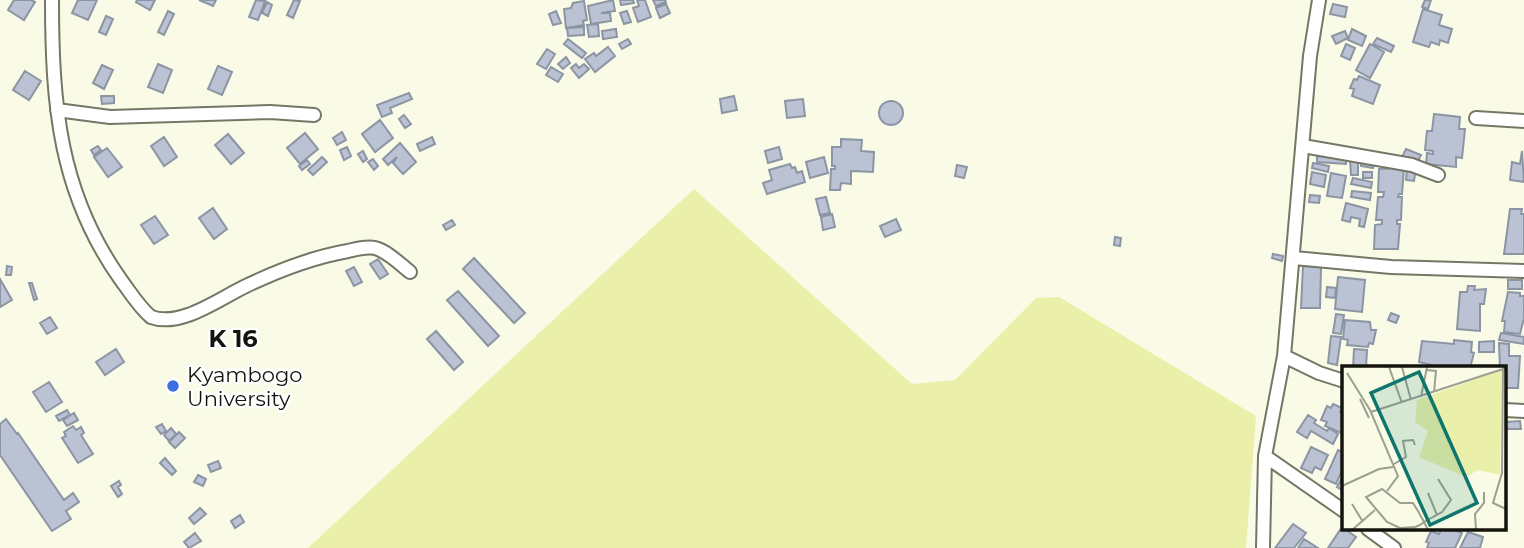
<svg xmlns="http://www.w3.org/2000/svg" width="1524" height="548" font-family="Montserrat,sans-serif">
	<rect width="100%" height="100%" fill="#f9fbe7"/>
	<!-- green -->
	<path fill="#eaf0aa" d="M694,189L912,384L955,380L1036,298L1059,297L1256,416L1246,548H308Z"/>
	<!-- building -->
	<path fill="#bac2d3" stroke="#8c95a4" stroke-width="2" d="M14,0H31L35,2L24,20L8,10Z
		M78,0H97L88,20L72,13Z
		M137,0H155L150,10L136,2Z
		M199,0H216L213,6Z
		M256,0L265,1L258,20L249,17Z
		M294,0L300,1L293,18L287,15Z
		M613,0L615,11L601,13H610L611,21L591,24L588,6Z
		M620,0H633L634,3L621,5Z
		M637,0H645L651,17L638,22L633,8L639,6Z
		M653,0H665L666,2L656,6Z
		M1425,0H1431L1428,9L1422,7Z
		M584,1L587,20L583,21L584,25L566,28L564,9L571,8L573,3Z
		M267,2L272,5L268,16L262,13Z
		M666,4L670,13L660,18L656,8Z
		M1333,4L1347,7L1345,17L1330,14Z
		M1423,9L1442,15L1439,25L1452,29L1448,43L1440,40L1439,45L1431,42L1429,47L1413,42Z
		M168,11L174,14L164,35L158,32Z
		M556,11L561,23L553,25L549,14Z
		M627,11L631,22L624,24L620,13Z
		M106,16L113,19L106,35L99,32Z
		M598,24L599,36L589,37L587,25Z
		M584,27V35L568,36L567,28Z
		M616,29L617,37L603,39L602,31Z
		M1352,29L1366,36L1362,46L1348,40Z
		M1345,31L1348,38L1336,44L1332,36Z
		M1377,38L1394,46L1391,52L1373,44Z
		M568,39L586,53L582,58L564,44Z
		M628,39L631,44L622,49L619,44Z
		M1346,44L1355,48L1350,60L1341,56Z
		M1370,44L1384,52L1370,78L1356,70Z
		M608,47L615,56L595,72L585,59L594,53L596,56Z
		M547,49L555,54L546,69L537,64Z
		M566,57L570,63L563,69L558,64Z
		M158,64L172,70L163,93L148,87Z
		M576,64L579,68L584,64L589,69L579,78L571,68Z
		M102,65L113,70L104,89L93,83Z
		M218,66L232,72L222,95L208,89Z
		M551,67L563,74L558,82L546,75Z
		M25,71L41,81L29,100L13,90Z
		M1359,76L1380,85L1373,104L1352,96L1354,89L1350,88L1354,79L1357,80Z
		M409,93L412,99L390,108L392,113L382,117L377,105Z
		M101,96H114V103L102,104Z
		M734,96L737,110L722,113L720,99Z
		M803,99L805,116L787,118L785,101Z
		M879 113a12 12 0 1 1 24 0a12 12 0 1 1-24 0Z
		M1434,114L1460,117L1459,129H1465L1462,158L1456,157V167L1426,164L1427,153L1433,154V151L1425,150L1427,131H1432Z
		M404,115L411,124L405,128L399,119Z
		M380,120L393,138L375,152L362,134Z
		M342,132L346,140L337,145L333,138Z
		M305,133L318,149L300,164L287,148Z
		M228,134L244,153L231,164L215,145Z
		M164,137L177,157L164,166L151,146Z
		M432,137L435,144L420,151L417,144Z
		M841,139L862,140L861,151L874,152L873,172L851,171V184L841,183L840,190H830L831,169H835V166H832V147H841Z
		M400,143L416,162L403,174L393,163L397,157L388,165L383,159Z
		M98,146L101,150L94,155L91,150Z
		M347,147L351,156L344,160L340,150Z
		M779,147L782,159L768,163L765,151Z
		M107,148L122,167L108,177L94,157Z
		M1406,149L1421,155L1417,163L1402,157Z
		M363,151L367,159L363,162L358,154Z
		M1522,151L1524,182L1510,180L1512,162L1520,164Z
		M1317,156L1346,158V164L1317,162Z
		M322,157L327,162L313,175L308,170Z
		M824,157L828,173L810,178L806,162Z
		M373,159L378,166L374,170L368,162Z
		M1350,159H1358V175H1351Z
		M307,160L310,164L302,170L299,166Z
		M1361,162L1374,163L1373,168L1361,166Z
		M1313,163L1329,166L1328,172L1312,168Z
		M790,164L792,168L795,167L797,173L802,171L805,182L767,194L763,183L772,180L769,170Z
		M957,165L967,167L964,178L955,176Z
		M1404,168L1402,194H1399L1398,197H1402L1401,220H1397V224H1400L1398,249H1374L1375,225L1382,224V220H1376L1378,197H1383L1384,192H1378L1379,169Z
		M1407,168L1416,169L1414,181L1406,180Z
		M1312,172L1326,175L1324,187L1310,184Z
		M1363,172H1372V178H1363Z
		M1331,173L1346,176L1342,198L1327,196Z
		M1353,178L1372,182L1371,188L1351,184Z
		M1352,191L1371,193L1370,200L1351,197Z
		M1310,195L1320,196L1319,203L1309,202Z
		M826,197L830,213L820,215L816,199Z
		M1346,203L1368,209L1364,227L1359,226L1360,219L1351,217L1350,222L1342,220Z
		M213,208L227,229L214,239L199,218Z
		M1510,209H1522L1521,214H1524V254H1504Z
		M832,214L835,227L823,230L821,217Z
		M155,216L168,235L154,244L141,225Z
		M896,219L901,230L885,237L880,226Z
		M452,220L455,225L446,230L443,225Z
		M1115,237L1121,238L1120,246L1114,245Z
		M1273,254L1283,256L1282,261L1272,258Z
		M474,258L525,313L514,323L463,269Z
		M378,259L388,274L380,279L370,264Z
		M7,266L12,267L11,275H6Z
		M1303,266L1321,267L1320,308H1301Z
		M354,267L362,282L354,286L346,271Z
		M1338,277L1365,280L1362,312L1335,309Z
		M0,279L12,300L0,307Z
		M1508,280H1522V289H1508Z
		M29,283H32L37,299L34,300Z
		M1468,286H1475L1474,290L1486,289L1484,304H1480V331L1457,329L1460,292H1467Z
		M1327,287L1336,288L1335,298L1326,297Z
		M458,291L499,336L488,346L447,300Z
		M1508,292L1520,293V296H1524V318L1520,334L1504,332L1505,321H1502Z
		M1391,313L1399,316L1396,323L1388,320Z
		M1336,314L1344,315L1341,334L1333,333Z
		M50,317L57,328L47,334L40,323Z
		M1345,320L1370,322L1371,330H1376L1373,344L1369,343L1368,347L1347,345L1348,340L1343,339Z
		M436,331L463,362L454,370L427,339Z
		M1501,333L1524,337V344L1499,340Z
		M1331,336L1341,337L1337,365L1328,363Z
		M1454,340L1472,342L1471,352L1474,353L1470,368H1434L1431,367V365L1419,362L1422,341L1454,344Z
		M1494,341V352H1479V342Z
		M1499,343L1509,344V356H1520L1518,388H1505V368H1500Z
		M116,349L124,362L105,375L96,362Z
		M1354,349L1367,350L1366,368H1353Z
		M49,382L62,402L46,412L33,392Z
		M1333,404L1342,408L1340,412L1344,414V434L1325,426L1327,422L1321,420L1327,406L1331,408Z
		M67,410L70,415L59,421L56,416Z
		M74,413L78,420L67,426L63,420Z
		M1308,415L1316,420L1314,423L1327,431L1329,428L1338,434L1333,444L1311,431L1307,438L1297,432Z
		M6,419L17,434L18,433L64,500L73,493L79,502L66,511L71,519L52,531L0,455V424Z
		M1520,421L1521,429H1506V422Z
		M162,424L166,431L161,434L156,427Z
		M73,426L76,430L81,427L84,433L81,435L93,454L78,463L62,438L66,436L64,432Z
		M171,428L176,434L169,441L164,435Z
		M179,432L185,438L175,448L169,442Z
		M1311,447L1328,455L1321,470L1315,467L1312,473L1301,468Z
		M1338,450L1344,453V466L1336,484L1325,479Z
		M165,458L176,471L172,475L160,463Z
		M218,461L221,468L211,472L208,465Z
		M1344,474V491L1337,487Z
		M198,475L206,479L203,486L194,482Z
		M119,481L121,485L118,487L122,494L118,497L111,486Z
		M200,508L206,514L194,524L189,518Z
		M240,515L244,522L235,528L231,521Z
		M1293,524L1306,533L1294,548H1275Z
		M1342,527L1356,537L1348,548H1328Z
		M1442,529H1453L1462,533L1455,548H1427L1429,543L1426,542L1431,531L1439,534Z
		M1468,532L1483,537L1480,548H1460Z
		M195,533L201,541L189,548L184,542Z
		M1304,539L1318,548H1298Z"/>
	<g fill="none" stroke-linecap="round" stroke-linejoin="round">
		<!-- street casing -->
		<g stroke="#757766" stroke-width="16">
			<path id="street" d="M52,0C52,104 59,193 121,280C130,292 139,307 151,317C181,328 220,298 246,286C277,271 314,257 348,251C356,249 366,246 375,248C387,251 400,264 410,272
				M57,110L110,117L270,112L314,115
				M1476,118L1524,121
				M1303,146L1412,165L1438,175
				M1294,258L1391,267L1524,271
				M1284,356L1319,373L1344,381
				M1505,410L1524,411
				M1265,456L1344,511
				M1368,529L1394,548
				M1263,548L1265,456L1284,356L1310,56L1319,0"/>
		</g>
		<!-- street -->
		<use href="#street" stroke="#fff" stroke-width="12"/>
	</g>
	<!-- markers -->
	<circle fill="#3c6fdf" stroke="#fff" stroke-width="2.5" cx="173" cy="386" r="7"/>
	<g text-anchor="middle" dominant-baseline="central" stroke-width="5" stroke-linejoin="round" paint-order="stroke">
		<!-- poi labels -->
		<g font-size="21" fill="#14140e" stroke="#fff" text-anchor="start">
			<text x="187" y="374">Kyambogo<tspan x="187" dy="24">University</tspan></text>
		</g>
		<!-- quarter labels -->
		<g font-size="24" font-weight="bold" fill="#14140e" stroke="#fff">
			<text x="233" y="338">K 16</text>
		</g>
	</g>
	<!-- overview -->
	<g transform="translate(1342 366)">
		<rect width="164" height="164" fill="#f9fbe7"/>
		<path d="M160,4L158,109L136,104L124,111L77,91L86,65L73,56L75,34Z" fill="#eaf0aa"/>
		<path fill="none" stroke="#9d9f90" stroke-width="2" d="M47,1L60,37M60,1L69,34M161,1L160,107L151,137L164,143M85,4L94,5L92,26M5,7L28,44L56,110L45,125M79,31L85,1M18,33L27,52M29,46L164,2M52,98L64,91L61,75L71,74L73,79M0,120L37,103L51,101M86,127L95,149M10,138L21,156M10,164L33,144M86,164L82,156L76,145L71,137H58L40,123L24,131L45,156L58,162L73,161L78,159L82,156L100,146L109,134L96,113M134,164L133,148L142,137V126"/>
		<path fill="#0f766e" fill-opacity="0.15" stroke="#0f766e" stroke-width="3.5" d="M77,6L135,137L88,159L29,27Z"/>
		<rect width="164" height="164" fill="none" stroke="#14140e" stroke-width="3.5"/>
	</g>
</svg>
